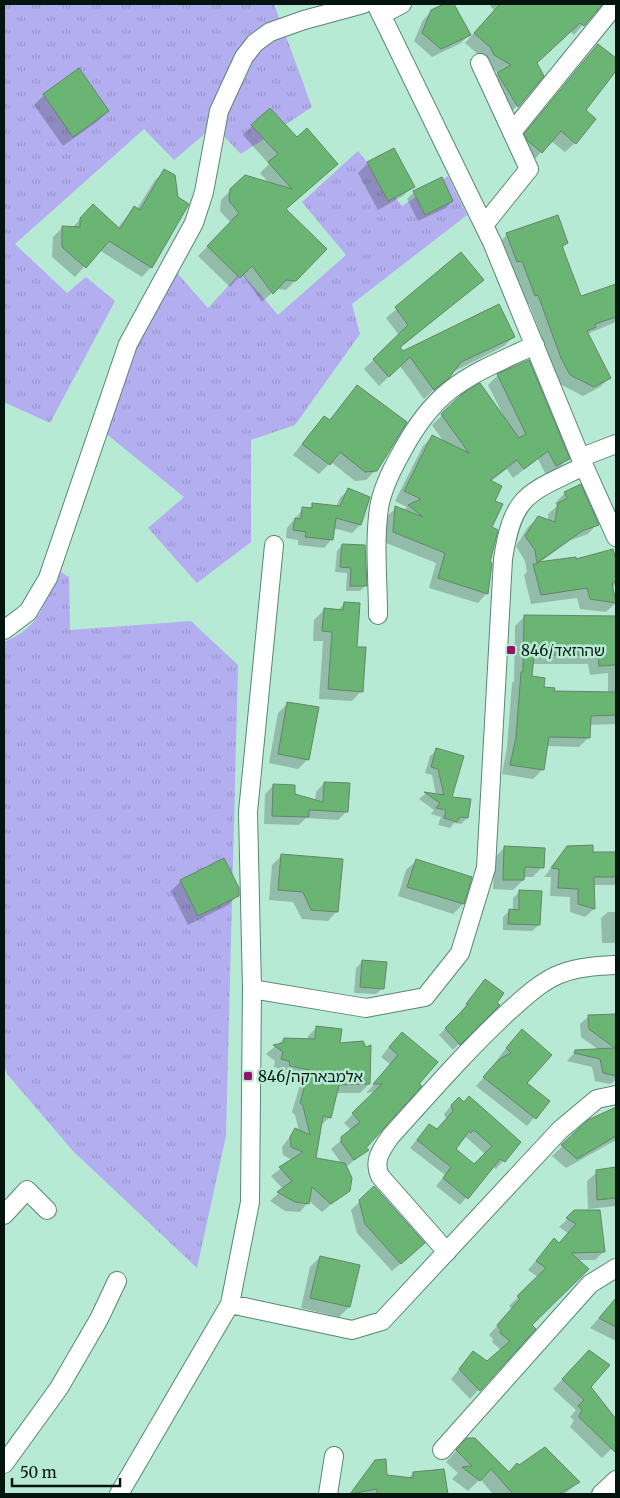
<svg xmlns="http://www.w3.org/2000/svg" width="620" height="1498" font-family="Merriweather,'Noto Sans Hebrew',serif">
	<defs>
		<pattern id="grass-tufts" width="24" height="20" patternUnits="userSpaceOnUse" patternTransform="scale(1.25)"><rect width="24" height="20" fill="#b3aeef"/><path d="M3 7l-1-3M5 7V3M7 7l1-3M15 17l-1-3M17 17v-4M19 17l1-3" fill="none" stroke="#9895cc"/></pattern>
	</defs>
	<rect width="100%" height="100%" fill="#b7ead4"/>
	<!-- grass -->
	<path fill="url(#grass-tufts)" d="M4,4H274L312,107L241,154L214,126L174,160L144,129L15,244L67,293L86,277L115,301L50,423L4,402Z
		M358,151L402,206L448,176L467,215L352,304L360,334L295,425L251,440V542L197,583L148,528L184,497L104,432L109,405L170,265L208,308L241,272L278,315L346,255L302,202Z
		M59,571L69,577L70,630L191,621L238,665L226,1136L197,1268L73,1151L7,1074L4,1066V642C41,627 43,605 59,571Z"/>
	<!-- shadow -->
	<path fill="#0003" fill-rule="evenodd" d="M447,4H453L469,35L461,43L432,57L414,41L423,20L432,11Z
		M492,4H601L574,35L570,31L536,63L543,75L508,116L488,84L499,73L485,65L480,56L465,43L494,10L490,6Z
		M598,46L616,60V69L584,110L575,143L565,152L551,141L532,162L515,144Z
		M44,95L108,111L98,121L63,146L34,105Z
		M252,126L297,139L336,164L285,210L326,250L286,290L276,289L262,302L242,274L230,287L198,256L231,223L220,211L221,200L231,190L270,184L260,173L269,164L243,135Z
		M368,163L413,186L403,196L378,210L358,173Z
		M165,171L151,267L142,277L99,250L75,277L52,257L53,237L63,227L72,228L93,206L117,229L134,207L137,209L155,180Z
		M414,192L452,201L446,208L418,221L407,199Z
		M507,235L567,243L562,248L581,298L616,285V322L587,334L610,377L600,387L583,396L560,384L529,304L525,305L497,244Z
		M461,254L472,289L400,348L403,353L513,337L504,346L451,373L424,399L400,366L379,386L364,369L399,335L386,318Z
		M498,375L568,459L558,468L546,475L538,459L513,478L507,469L490,482L487,593L478,603L429,588L436,563L384,542L386,517L396,508L403,511L407,507L395,501L423,446L433,436L444,442L432,425L463,395L504,417L488,385Z
		M357,387L376,470L366,480L355,481L331,462L319,474L293,455L315,427L324,418L329,421Z
		M348,490L369,498L360,525L352,533L333,528L332,539L324,548L298,545V540L286,538L287,528L303,509H308L313,505L336,507L340,498Z
		M565,493L597,524L588,534L571,540L539,563L575,561L612,550L616,565V584L612,588L616,603L606,612L580,609L577,598L531,604L524,575L527,572L525,561L516,546L528,527L538,518L548,521V514L557,506L555,503Z
		M342,545L365,586L360,591H346L347,573L335,572L337,551Z
		M344,604L355,648L361,691L352,701L319,699L323,641H313L314,620L324,610L337,611Z
		M524,617H616V724L589,725V737L579,747L546,746L543,769L533,779L502,774L507,747L512,683L514,681L515,626ZM532,664H588L590,675L608,673V693H553L542,688L530,677Z
		M288,703L308,759L298,769L269,763L278,713Z
		M437,750L451,798L467,818L461,824L454,823L450,828L438,825L441,817L431,814L434,810L419,799L425,794L436,795L432,775L425,773L430,756Z
		M324,783L347,811L338,820L306,818L299,825L264,824L265,794L273,786L315,801L316,792Z
		M505,847L542,867L533,877H523V880L513,890L493,889L495,857Z
		M567,848L592,853H616V885H593L594,909L585,917L570,912V897L550,896L551,877H544Z
		M282,855L337,911L328,921L302,919L293,902L269,900L272,865Z
		M416,861L471,877L463,904L453,914L398,896L406,870Z
		M181,881L238,895L228,905L188,925L171,891Z
		M520,891L539,925L532,931L503,930V917L510,910L513,911V898Z
		M608,912H616V943H602L601,918Z
		M363,961L383,988L376,994L354,993L356,968Z
		M485,980L498,1005L453,1050L439,1035L462,1012L461,1011Z
		M616,1015V1080L610,1084L595,1081L592,1067L567,1061L575,1052L599,1050L581,1037L580,1024L589,1016Z
		M317,1027L339,1044L369,1084L360,1093H336L330,1117L320,1126L314,1159L342,1164L331,1149L352,1131L344,1123L375,1092L366,1093L391,1065L381,1057L393,1042L436,1062L364,1148L367,1150L346,1167L348,1190L322,1212L309,1201L300,1212L285,1211L270,1201L283,1189L271,1176L292,1160L283,1155L282,1147L296,1129L299,1131L295,1115L292,1112L302,1078L281,1074V1069L274,1067L275,1061L266,1054L284,1039L308,1040V1036Z
		M514,1039L526,1083L548,1101L527,1126L476,1086L501,1059L499,1057Z
		M451,1106L519,1143L496,1169L493,1166L460,1205L436,1186L445,1175L410,1148L429,1125L437,1131L447,1120L444,1114ZM466,1137L485,1154L474,1165L454,1149Z
		M616,1108V1140L566,1168L552,1156L589,1121Z
		M616,1168V1206L588,1209L587,1181L597,1172Z
		M374,1188L415,1251L392,1271L357,1233L351,1210Z
		M575,1212L604,1251L595,1260H577L530,1326L534,1329L470,1399L451,1379L473,1353L487,1363L501,1350L492,1342L493,1339L489,1335L512,1309L509,1306L538,1277L528,1270L546,1249L559,1244L568,1233L559,1227Z
		M320,1257L358,1266L349,1307L339,1317L301,1308L310,1267Z
		M616,1299V1341L590,1328Z
		M589,1352L590,1387L616,1421V1444L602,1458L570,1427L574,1420L570,1417L576,1410L553,1389Z
		M457,1450L508,1473L579,1482L565,1494H493L480,1479L468,1491L452,1479L458,1473L446,1462Z
		M375,1461L386,1476L408,1479L413,1473L443,1470L447,1494H351Z"/>
	<!-- building -->
	<path fill="#6ab474" stroke="#648667" fill-rule="evenodd" d="M444,4H454L471,35L441,49L422,33L431,10Z
		M500,4H603L584,26L580,23L537,63L544,76L518,107L497,73L511,65L494,55L490,47L474,33Z
		M598,44L616,58V71L586,110L596,119L576,144L561,131L542,153L528,141L524,134Z
		M79,68L109,111L73,137L43,94Z
		M270,108L297,137L307,128L338,164L286,209L327,249L296,281L286,280L273,294L252,266L240,278L207,246L239,213L229,201L230,189L245,175L292,189L268,162L278,154L251,125Z
		M394,148L415,187L388,201L367,162Z
		M164,169L175,175L178,197L189,204L152,268L109,241L86,268L62,247V226L80,227V218L93,204L120,229L134,206L140,210Z
		M442,177L453,201L425,215L413,191Z
		M558,215L568,243L562,246L581,296L616,284V317L595,324L596,327L587,331L611,378L594,387L570,375L561,358L538,295L535,296L522,261L517,262L506,233Z
		M461,252L484,280L400,347L403,351L499,304L515,337L461,362L449,378L434,390L410,357L389,377L373,359L408,325L395,307Z
		M529,360L570,459L556,466L548,451L524,469L517,460L490,480L502,486L495,501L503,504L492,527L498,530L490,562L492,563L488,594L438,578L445,553L393,532L395,506L423,517L408,505L421,499L404,491L432,435L469,453L441,414L462,394L478,384L480,383L519,438L526,434L497,374Z
		M357,385L407,422L377,471L365,472L340,452L330,465L302,444L324,416L330,420Z
		M581,484L599,525L582,531L538,562L576,557V559L613,549L616,561V582L612,583L616,603L590,599L587,588L541,595L533,564H537L535,550L525,536L538,516L555,522L558,503L567,498L564,492Z
		M348,488L370,497L361,525L336,518L333,540L305,537L306,532L293,530L295,518L301,519L302,507L312,508V503L340,506Z
		M342,544L365,545L367,586H350L351,568L340,567Z
		M344,602L360,603L357,647H366L363,692L328,689L332,632L322,631L324,608L343,610Z
		M524,615L616,616V665L599,666L598,655H534L532,676L545,678L544,687L555,688L554,691L616,692V715L591,716L590,738L549,737L544,770L510,765L516,737L521,672H523Z
		M287,702L319,707L309,760L278,754Z
		M436,748L464,756L452,797L471,799L468,818L460,817L457,822L444,818L446,810L436,808L440,803L424,792L444,795L438,769L431,767Z
		M324,782L350,783L348,812L309,810V817L272,816L273,784L295,785V794L323,802Z
		M593,845V852H616V877H594L595,909L578,904V889L558,888L559,869L551,868L567,846Z
		M504,846L545,848L544,868L525,867L524,880H503Z
		M281,854L343,859L338,912L311,910L303,892L278,890Z
		M224,858L239,888V896L198,916L180,880Z
		M416,859L472,877L464,904L407,887Z
		M519,890L542,891L540,925L508,924L509,909L519,910Z
		M362,960L387,962L384,989L360,987Z
		M485,979L504,993L497,1003L500,1005L460,1045L445,1028L468,1005L466,1004Z
		M616,1014V1076L603,1073L600,1059L574,1053L575,1050L615,1048L589,1029L588,1015Z
		M316,1026L342,1029L340,1043L363,1041L366,1047L371,1045L370,1084L339,1085L331,1118L323,1116L316,1158L345,1163L352,1178L350,1191L331,1204L312,1187L309,1204L295,1202L277,1192L292,1181L279,1167L303,1152L291,1147L290,1137L295,1128L310,1135L303,1106L300,1103L309,1070L290,1066L289,1061L281,1059L283,1052L273,1045L283,1043L284,1038L315,1039Z
		M522,1029L552,1055L527,1083L550,1101L536,1119L483,1077L499,1059L511,1053L506,1048Z
		M402,1032L438,1062L419,1084L422,1086L366,1148L369,1150L354,1160L341,1142V1137L360,1122L352,1113L382,1084H373L398,1055L389,1047Z
		M469,1096L521,1142L505,1162L500,1159L468,1199L443,1178L451,1167L417,1140L429,1124L437,1129L453,1111L451,1105L459,1097L464,1102ZM474,1130L492,1146L474,1164L456,1149L469,1131L471,1133Z
		M616,1107V1136L577,1159L561,1145L588,1120Z
		M616,1167V1198L597,1200L596,1170Z
		M374,1186L425,1243L401,1264L365,1224L359,1200Z
		M574,1210H600L605,1252L571,1253L589,1269L532,1325L536,1329L480,1391L459,1369L473,1351L487,1361L510,1341L500,1333L501,1330L497,1325L520,1299L517,1296L546,1268L536,1261L554,1238L559,1243L576,1224L566,1218Z
		M320,1256L360,1265L350,1307L310,1298Z
		M616,1298V1327L599,1318Z
		M589,1350L610,1365L591,1387L616,1419V1453L579,1417L582,1410L578,1406L584,1400L562,1379Z
		M467,1438H475L509,1472L517,1463L519,1465L545,1447L580,1482L559,1494H513L491,1469L480,1481L462,1467L472,1466L456,1450Z
		M386,1459L387,1475L413,1478V1472L444,1469L448,1494H377V1489L350,1494L375,1460Z"/>
	<g fill="none" stroke-linecap="round" stroke-linejoin="round">
		<!-- minor casing -->
		<g stroke="#578774" stroke-width="20">
			<path id="minor" d="M376,4L492,242L584,466L616,537
				M381,15L402,4
				M480,63L529,169L484,225
				M512,132L616,4
				M582,457L616,444
				M378,615C378,580 374,543 379,508C382,489 391,471 400,455C436,386 468,376 535,345
				M4,630L28,612L48,578L128,344L194,223L204,192L219,111L244,57L255,43L270,32L304,20L363,4
				M252,989L366,1008L425,997L460,953L486,868L503,559C513,493 529,493 584,466
				M4,1215L27,1190L47,1210
				M447,1252L380,1176C373,1161 381,1150 390,1137C428,1095 466,1051 508,1012C524,998 540,982 560,974C577,967 598,966 616,965
				M230,1304L352,1330L382,1321L560,1130L597,1099L616,1095
				M442,1450L590,1284L616,1268
				M4,1464L59,1388L99,1319L117,1281
				M119,1494L230,1304L250,1202L252,989L248,812L274,545
				M328,1494L334,1456
				M601,1494L616,1480"/>
		</g>
		<!-- minor -->
		<use href="#minor" stroke="#fff" stroke-width="18"/>
	</g>
	<!-- markers -->
	<g fill="#961269" stroke="#b7ead4" stroke-width="2">
		<rect x="506" y="645" width="10" height="10" rx="2.5"/>
		<rect x="243" y="1071" width="10" height="10" rx="2.5"/>
	</g>
	<g text-anchor="middle" dominant-baseline="central" stroke-width="5" stroke-linejoin="round" paint-order="stroke">
		<!-- poi labels -->
		<g font-size="15" fill="#03150e" stroke="#b7ead4" text-anchor="start">
			<text x="521" y="650">846/שהרזאד</text>
			<text x="258" y="1076">אלמבארקה/846</text>
		</g>
	</g>
	<!-- border -->
	<rect width="620" height="1498" fill="none" stroke="#03150e" stroke-width="10"/>
	<!-- scale -->
	<path d="M12 1478v8h108v-8" fill="none" stroke="#03150e" stroke-width="2.5"/>
	<text x="20" y="1478" font-size="15" fill="#03150e" stroke="#b7ead4" stroke-width="4" paint-order="stroke">50 m</text>
</svg>
